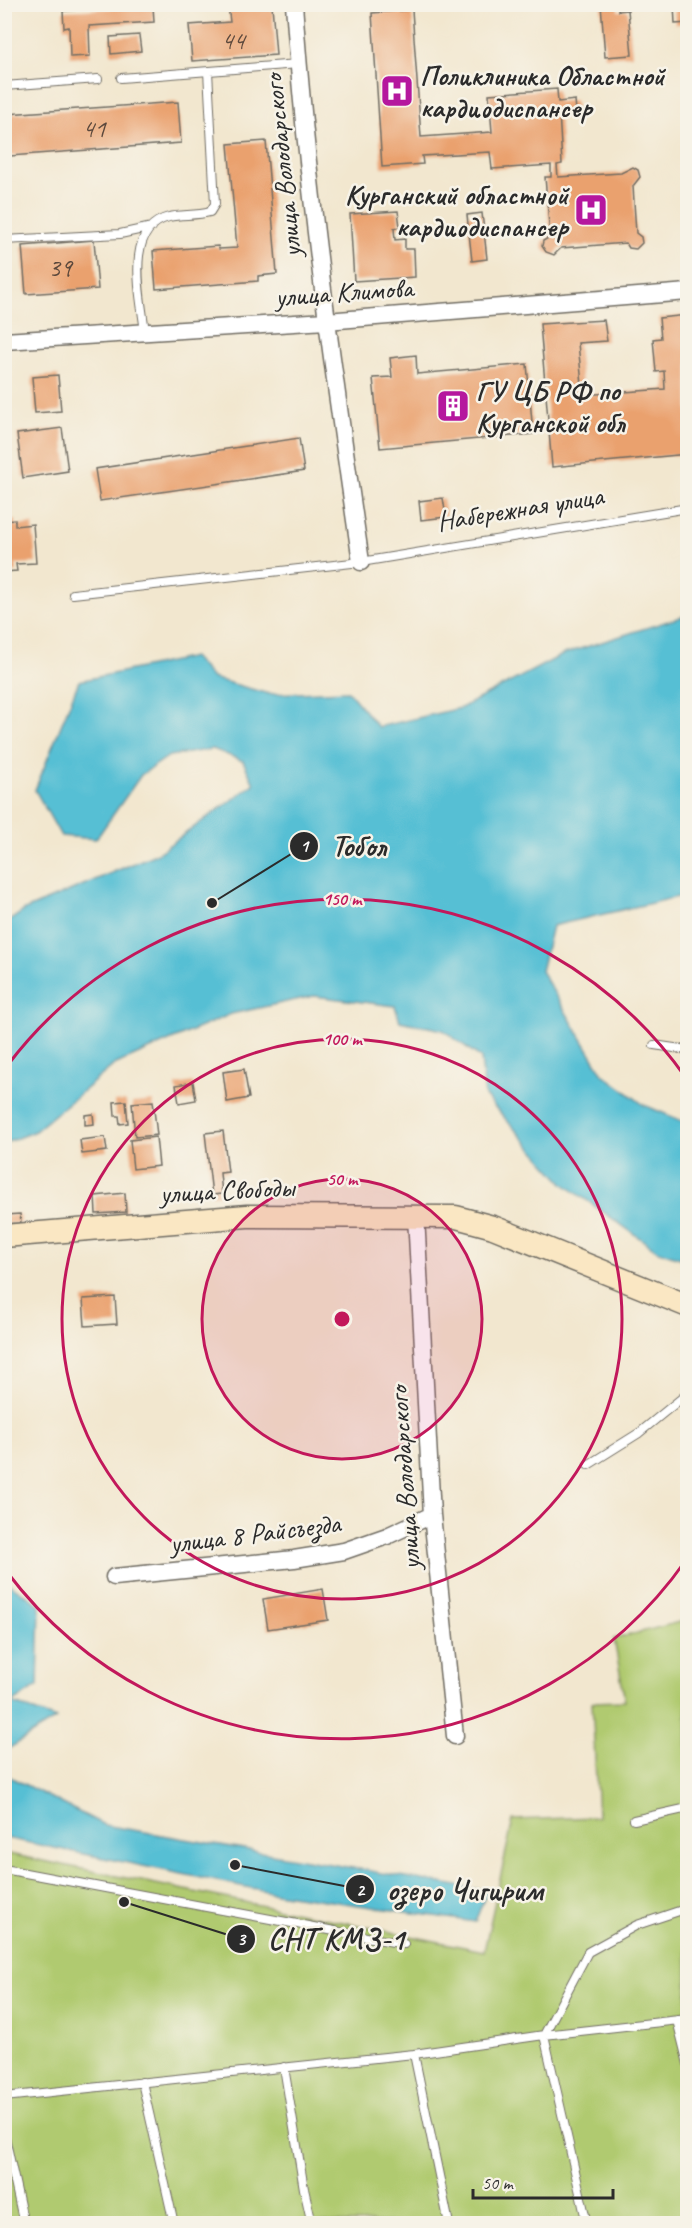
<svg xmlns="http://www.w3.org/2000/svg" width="692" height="2228" font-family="Caveat,sans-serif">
	<rect width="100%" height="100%" fill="#f7f3e8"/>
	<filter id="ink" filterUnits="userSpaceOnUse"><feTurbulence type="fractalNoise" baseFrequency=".0167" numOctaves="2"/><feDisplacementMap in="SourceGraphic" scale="12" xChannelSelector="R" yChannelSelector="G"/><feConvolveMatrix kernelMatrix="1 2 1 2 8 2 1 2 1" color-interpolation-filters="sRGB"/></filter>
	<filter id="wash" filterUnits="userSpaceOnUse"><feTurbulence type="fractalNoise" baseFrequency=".008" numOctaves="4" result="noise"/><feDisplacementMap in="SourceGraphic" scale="24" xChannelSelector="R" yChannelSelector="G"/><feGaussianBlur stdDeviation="1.35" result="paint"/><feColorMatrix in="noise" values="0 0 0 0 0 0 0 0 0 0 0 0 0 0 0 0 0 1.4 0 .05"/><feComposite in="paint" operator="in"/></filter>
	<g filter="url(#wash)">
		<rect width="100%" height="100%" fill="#f2e7cf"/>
		<!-- green -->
		<path fill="#b0ca70" stroke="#6e7a4e" stroke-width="1.5" d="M687,1620V2223H5L4,1853L484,1951L513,1820L598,1817L592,1702L625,1701L614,1639Z"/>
		<!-- water -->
		<path fill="#57bfd4" stroke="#417580" stroke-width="1.5" d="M687,615V895L552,926L541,971L603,1074L644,1105L687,1123V1260L658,1251L564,1184L485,1096L481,1058L443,1030L400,1021L395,1006L314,996L231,1014L114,1065L35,1131L5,1143V924L25,910L158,853L254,784L243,761L213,749L169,756L141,775L96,839L61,836L35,790L79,681L193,657L212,678L269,694L348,691L378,727L461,708L564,654Z
			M5,1581L40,1605L38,1686L12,1703L56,1719L5,1751Z
			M4,1774L104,1825L487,1891L475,1922L276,1893L5,1838Z"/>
		<g id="blocks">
			<!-- building -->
			<path fill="#eaa16e" d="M601,4H618V11L628,10L632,55L605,57Z
				M674,4H688V23L675,24Z
				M228,5H272L276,55L192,61L189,25L230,22Z
				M153,6L154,22L89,26L90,56L70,57L69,27L64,28L63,11Z
				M412,10L421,137L492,132L489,94L557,89L558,102L575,100L576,111L559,112L562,164L557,165L558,177L621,173L633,167L638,170L640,177L633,186L636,233L641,237L642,243L636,249L629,248L626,243L561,248L554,255L546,252L542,246L543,241L550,237L545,177H551V165L492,169L490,152L422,156L423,164L382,167L372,13Z
				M139,35L141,51L111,54L110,37Z
				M178,102L181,143L10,156L7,114Z
				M266,141L277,274L258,276V281L156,289L153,251L218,246L219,249L237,248L228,144Z
				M398,211L400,227L394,228L395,240L405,239V249H414L415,277L354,281L350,214Z
				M482,213L487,259L472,261L467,215Z
				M94,240L98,289L26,294L22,246Z
				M688,315V454L552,467L540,324L604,320L607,341L578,343L583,395L665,389L664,371L656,372L653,339L661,338L659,318Z
				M416,355L417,374L527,364L533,434L380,448L373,378L392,377L390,358Z
				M58,375L61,411L35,413L32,377Z
				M62,428L68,471L23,478L17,434Z
				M299,438L304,471L100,501L95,469Z
				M443,498L446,517L421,520L419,501Z
				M15,520V526L33,524L36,563L16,564L17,571L4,572V521Z
				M244,1069L249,1098L227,1102L223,1072Z
				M193,1082L196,1100L179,1103L176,1085Z
				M126,1101L128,1123L120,1124L119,1116H115L114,1102Z
				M153,1101L157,1135L135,1137L132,1103Z
				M93,1114L94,1124L85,1125V1115Z
				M223,1131L228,1172L220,1173L222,1194L212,1195L205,1133Z
				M105,1137L107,1151L82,1154L80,1140Z
				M156,1137L159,1166L133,1169L130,1140Z
				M125,1193L126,1212L96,1214L95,1196Z
				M20,1214L21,1223L6,1224L5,1215Z
				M115,1297L117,1324L85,1326L83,1299Z
				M323,1589L328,1620L268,1629L263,1599Z"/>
		</g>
	</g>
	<g filter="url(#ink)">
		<use href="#blocks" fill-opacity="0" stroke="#716d64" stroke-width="1.5"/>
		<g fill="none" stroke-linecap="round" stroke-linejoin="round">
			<!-- lane casing -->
			<g stroke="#716d64" stroke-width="10">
				<path id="lane" d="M121,78L298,64
					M4,86L98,79
					M4,240L120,234L152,227
					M145,333C142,300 122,228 169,217C182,214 196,216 210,212L215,204L208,71
					M73,594L361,562L688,508
					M654,1045L688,1050
					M588,1465L639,1433L688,1393
					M634,1820L688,1808
					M4,1869L404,1944
					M677,2020L688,2064
					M414,2054L449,2224
					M284,2067L304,2189L312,2224
					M142,2082L174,2224
					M4,2097L414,2054L544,2035L588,1952L637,1925L688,1908
					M4,2132L24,2224
					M587,2224L544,2035L688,2019"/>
			</g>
			<!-- street casing -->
			<g stroke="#716d64" stroke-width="19">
				<path id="street" d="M294,4C307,191 334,377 361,562
					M4,341L326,321L688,292
					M416,1216L432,1515L455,1736
					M114,1577L294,1559L344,1551L387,1536L432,1515"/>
			</g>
			<!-- secondary casing -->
			<g stroke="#716d64" stroke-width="25">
				<path id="secondary" d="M4,1236L247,1216L456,1217L493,1227L688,1306"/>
			</g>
			<!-- lane -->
			<use href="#lane" stroke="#fff" stroke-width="8"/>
			<!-- street -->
			<use href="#street" stroke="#fff" stroke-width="16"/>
			<!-- secondary -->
			<use href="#secondary" stroke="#fae7c3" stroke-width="22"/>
		</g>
	</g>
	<!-- distance rings -->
	<circle cx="342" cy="1319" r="140" fill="#c2185b" fill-opacity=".12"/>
	<g fill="none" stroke="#c2185b" stroke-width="3">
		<circle cx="342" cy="1319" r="140"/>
		<circle cx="342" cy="1319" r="280"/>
		<path d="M686 1560A420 420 0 0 1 7 1572M7 1066A420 420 0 0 1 686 1078"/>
	</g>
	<!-- icons -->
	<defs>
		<g id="hospital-square" transform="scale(1.725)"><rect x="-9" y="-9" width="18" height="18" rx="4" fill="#b5179e" stroke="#f7f3e8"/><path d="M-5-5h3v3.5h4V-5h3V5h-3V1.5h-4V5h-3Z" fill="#fff"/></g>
		<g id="building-square" transform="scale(1.725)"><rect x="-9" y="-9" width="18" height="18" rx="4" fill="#b5179e" stroke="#f7f3e8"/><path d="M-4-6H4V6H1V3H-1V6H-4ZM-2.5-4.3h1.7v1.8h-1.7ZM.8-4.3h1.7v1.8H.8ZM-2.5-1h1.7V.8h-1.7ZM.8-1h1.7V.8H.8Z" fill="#fff"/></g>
	</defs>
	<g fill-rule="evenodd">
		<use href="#hospital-square" x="397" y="91"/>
		<use href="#hospital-square" x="591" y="210"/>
		<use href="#building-square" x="453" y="406"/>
	</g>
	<g text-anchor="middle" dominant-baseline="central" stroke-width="5" stroke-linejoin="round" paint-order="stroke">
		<!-- number labels -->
		<g font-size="26" fill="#5b483c">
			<text x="233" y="40">44</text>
			<text x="94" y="128">41</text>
			<text x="60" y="267">39</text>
		</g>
		<!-- poi labels -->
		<g font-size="28" font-weight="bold" fill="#2b2b2b" stroke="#f7f3e8" text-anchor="start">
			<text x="420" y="75">Поликлиника Областной<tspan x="420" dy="32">кардиодиспансер</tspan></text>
			<text x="568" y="194" text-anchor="end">Курганский областной<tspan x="568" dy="32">кардиодиспансер</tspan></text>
			<text x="476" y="390">ГУ ЦБ РФ по<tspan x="476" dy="32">Курганской обл</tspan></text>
		</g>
		<!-- street labels -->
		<g font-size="28" fill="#2b2b2b" stroke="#f7f3e8">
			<text transform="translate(282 166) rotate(-96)">улица Володарского</text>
			<text transform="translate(344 292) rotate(-4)">улица Климова</text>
			<text transform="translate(520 508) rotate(-9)">Набережная улица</text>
			<text transform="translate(227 1190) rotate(-3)">улица Свободы</text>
			<text transform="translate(404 1478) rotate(-94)">улица Володарского</text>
			<text transform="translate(255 1533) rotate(-7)">улица 8 Райсъезда</text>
		</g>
	</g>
	<circle cx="342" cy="1319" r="9" fill="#c2185b" stroke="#f7f3e8" stroke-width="3"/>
	<g font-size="18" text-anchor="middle" font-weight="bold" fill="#c2185b" stroke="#f7f3e8" stroke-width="5" stroke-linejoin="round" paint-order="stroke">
		<text x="342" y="905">150 m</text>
		<text x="342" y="1045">100 m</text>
		<text x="342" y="1185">50 m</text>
	</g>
	<!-- callouts -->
	<path fill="none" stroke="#2b2b2b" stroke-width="2" d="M212 903L304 846M235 1865L360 1889M124 1902L241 1939"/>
	<g fill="#2b2b2b" stroke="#f7f3e8" stroke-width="2">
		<circle cx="212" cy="903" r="6"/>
		<circle cx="235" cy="1865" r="6"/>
		<circle cx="124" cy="1902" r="6"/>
		<circle cx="304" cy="846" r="15"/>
		<circle cx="360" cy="1889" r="15"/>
		<circle cx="241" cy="1939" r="15"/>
	</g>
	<g font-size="18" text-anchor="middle" font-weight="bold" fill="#fff">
		<text x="304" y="852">1</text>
		<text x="360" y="1896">2</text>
		<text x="241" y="1945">3</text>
	</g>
	<g font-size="30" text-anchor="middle" font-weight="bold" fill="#2b2b2b" stroke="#f7f3e8" stroke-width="5" stroke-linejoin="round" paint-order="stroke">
		<text x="359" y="856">Тобол</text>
		<text x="465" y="1900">озеро Чигирим</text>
		<text x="336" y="1949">СНТ КМЗ-1</text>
	</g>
	<!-- margin -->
	<rect width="692" height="2228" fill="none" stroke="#f7f3e8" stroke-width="24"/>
	<!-- scale -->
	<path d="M473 2189v9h140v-9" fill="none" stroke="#2b2b2b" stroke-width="3"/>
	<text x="482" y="2189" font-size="18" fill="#2b2b2b" stroke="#f7f3e8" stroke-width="4.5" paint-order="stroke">50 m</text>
</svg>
